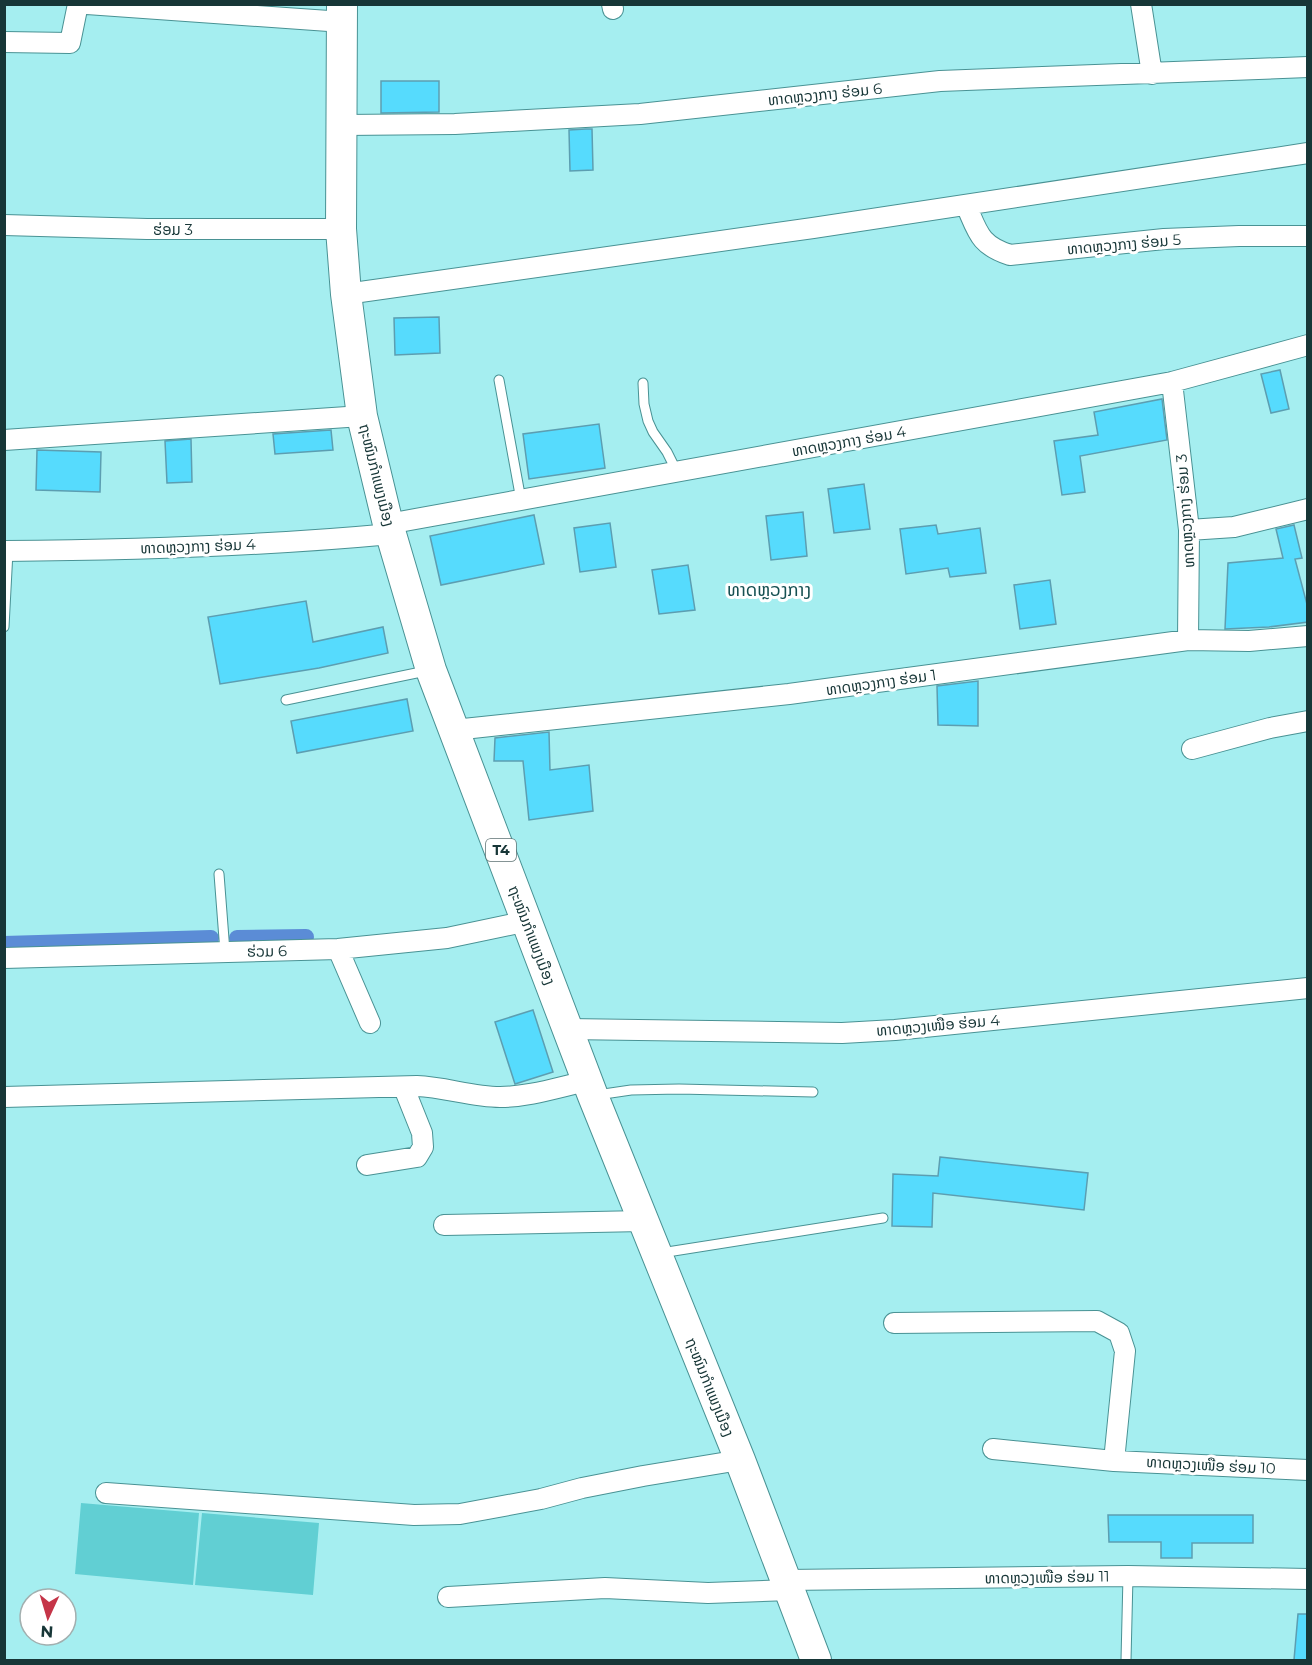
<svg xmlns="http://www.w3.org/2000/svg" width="1312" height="1665" font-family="Montserrat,'Noto Sans Lao',sans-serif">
	<rect width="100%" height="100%" fill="#a5eef0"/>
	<!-- green -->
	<path fill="#61cfd3" d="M81,1503L199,1513L193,1585L75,1574Z
		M202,1513L319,1523L313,1595L195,1585Z"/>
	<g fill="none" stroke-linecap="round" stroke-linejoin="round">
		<!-- canal -->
		<path stroke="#5b8cd6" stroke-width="16" d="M237,938L306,937
			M4,944L211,938"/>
	</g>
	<!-- building -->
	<path fill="#56dbfd" stroke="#5c9eb1" stroke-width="1.5" d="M381,81H439V112L381,113Z
		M586,129H592L593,170L570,171L569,130Z
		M439,317L440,353L395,355L394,318Z
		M1280,370L1289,409L1271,413L1261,374Z
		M1162,399L1167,440L1080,456L1085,492L1062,495L1054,441L1098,435L1094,412Z
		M599,424L605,468L529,479L523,434Z
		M331,430L333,450L275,454L273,434Z
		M191,439L192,482L167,483L165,441Z
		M37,450L101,452L100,492L36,490Z
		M864,484L870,529L834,533L828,489Z
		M803,512L807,556L771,560L766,516Z
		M534,515L544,564L441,585L430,536Z
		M610,523L616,567L580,572L574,528Z
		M936,525L938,534L980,528L986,573L950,577L948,568L906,574L900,529Z
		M1294,525L1302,558L1295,559L1308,608V622L1269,627L1225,629L1228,563L1283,558L1276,529Z
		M688,565L695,610L659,614L652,570Z
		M1050,580L1056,624L1020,629L1014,585Z
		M306,601L313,642L383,627L388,653L319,668L220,684L208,617Z
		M978,681V726L938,725L937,686Z
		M407,699L413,731L297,753L291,721Z
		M549,732L550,770L589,765L593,811L529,820L523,761H494L495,738Z
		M533,1010L553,1072L515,1084L495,1022Z
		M940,1157L1088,1173L1084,1210L933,1193L932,1227L892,1226L893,1174L938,1176Z
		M1108,1515H1253V1543H1192V1558H1161V1542H1109Z
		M1298,1614H1308V1660H1294Z"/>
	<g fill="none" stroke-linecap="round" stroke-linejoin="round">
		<!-- service casing -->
		<g stroke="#499294" stroke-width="11">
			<path id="service" d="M499,380L521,500
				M643,383L644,404L648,421L653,432L667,452L677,472
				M4,627L8,551
				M286,700L426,671
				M219,874L225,952
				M597,1095L631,1090L679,1089L813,1092
				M661,1253L883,1218
				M1126,1660L1128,1576"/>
		</g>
		<!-- minor casing -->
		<g stroke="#499294" stroke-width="22">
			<path id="minor" d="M87,4L343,22
				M612,4L613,9
				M1141,4L1152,74
				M4,42L70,43L78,4
				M343,125L455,124L640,114L940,81L1308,67
				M966,205C978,232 979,245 1010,255L1164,239L1239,236H1308
				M4,225L147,229H341
				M346,294L813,228L1308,153
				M1172,382L1189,530L1188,640
				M4,440L362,416
				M388,524L1172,382L1308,345
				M1189,530L1234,527L1308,509
				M4,551C134,550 263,546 391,534
				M454,730L789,694L1188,640L1249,641L1308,636
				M1192,749L1270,728L1308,721
				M338,949L370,1023
				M4,958L338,949L447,938L528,921
				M567,1029L842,1033L895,1030L1308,988
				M4,1097L417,1086C445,1087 472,1097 500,1097C529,1097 559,1087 587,1081
				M367,1165L417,1157L423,1147L422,1133L404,1088
				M444,1225L643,1221
				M894,1323L1097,1321L1119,1333L1125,1351L1114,1461
				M993,1449L1114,1461L1308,1470
				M106,1493L414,1515L460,1514L541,1499L582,1488L643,1476L740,1460
				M786,1580L1128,1576L1308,1579
				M448,1597L605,1588L708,1593L790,1590"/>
		</g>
		<!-- primary casing -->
		<g stroke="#499294" stroke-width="32">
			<path id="primary" d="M342,4L341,229L346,294L362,416L388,524L431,670L593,1096L740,1460L816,1660"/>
		</g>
		<!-- service -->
		<use href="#service" stroke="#fff" stroke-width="9"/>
		<!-- minor -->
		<use href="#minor" stroke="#fff" stroke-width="20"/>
		<!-- primary -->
		<use href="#primary" stroke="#fff" stroke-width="30"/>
	</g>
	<g text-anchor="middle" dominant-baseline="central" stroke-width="6" stroke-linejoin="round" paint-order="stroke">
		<!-- shield labels -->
		<rect fill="#fff" stroke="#5d7273" stroke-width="1.5" x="486" y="839" width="30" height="22" rx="4.5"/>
		<g font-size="14" font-weight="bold" fill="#173637">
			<text x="501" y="850">T4</text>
		</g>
		<!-- street labels -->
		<g font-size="15" fill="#173637" stroke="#fff">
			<text transform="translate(825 94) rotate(-6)">ທາດຫຼວງກາງ ຮ່ອມ 6</text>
			<text x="173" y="229">ຮ່ອມ 3</text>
			<text transform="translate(1124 244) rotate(-5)">ທາດຫຼວງກາງ ຮ່ອມ 5</text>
			<text transform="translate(849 441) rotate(-10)">ທາດຫຼວງກາງ ຮ່ອມ 4</text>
			<text transform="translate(377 475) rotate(76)">ຖະໜົນກຳແພງເມືອງ</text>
			<text transform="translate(1185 511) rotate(-94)">ທາດຫຼວງກາງ ຮ່ອມ 3</text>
			<text transform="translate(198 546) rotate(-2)">ທາດຫຼວງກາງ ຮ່ອມ 4</text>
			<text transform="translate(881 682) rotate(-8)">ທາດຫຼວງກາງ ຮ່ອມ 1</text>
			<text transform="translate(532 935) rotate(69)">ຖະໜົນກຳແພງເມືອງ</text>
			<text transform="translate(267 951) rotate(-1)">ຮ່ວມ 6</text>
			<text transform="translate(938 1025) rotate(-5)">ທາດຫຼວງເໜືອ ຮ່ອມ 4</text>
			<text transform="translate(710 1387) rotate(68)">ຖະໜົນກຳແພງເມືອງ</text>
			<text transform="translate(1211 1465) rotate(3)">ທາດຫຼວງເໜືອ ຮ່ອມ 10</text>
			<text transform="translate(1047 1577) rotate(-1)">ທາດຫຼວງເໜືອ ຮ່ອມ 11</text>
		</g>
		<!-- quarter labels -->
		<g font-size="18" fill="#165052" stroke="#fff">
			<text x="769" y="590">ທາດຫຼວງກາງ</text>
		</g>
	</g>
	<!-- border -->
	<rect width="1312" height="1665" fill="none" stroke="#173637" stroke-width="12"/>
	<!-- north arrow -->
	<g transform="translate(48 1617) rotate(184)"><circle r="28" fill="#ffffff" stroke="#a2afaf" stroke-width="1.5"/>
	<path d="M0-4.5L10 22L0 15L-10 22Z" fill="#c53548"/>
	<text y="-9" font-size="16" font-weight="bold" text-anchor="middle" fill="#173637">N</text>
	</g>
</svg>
